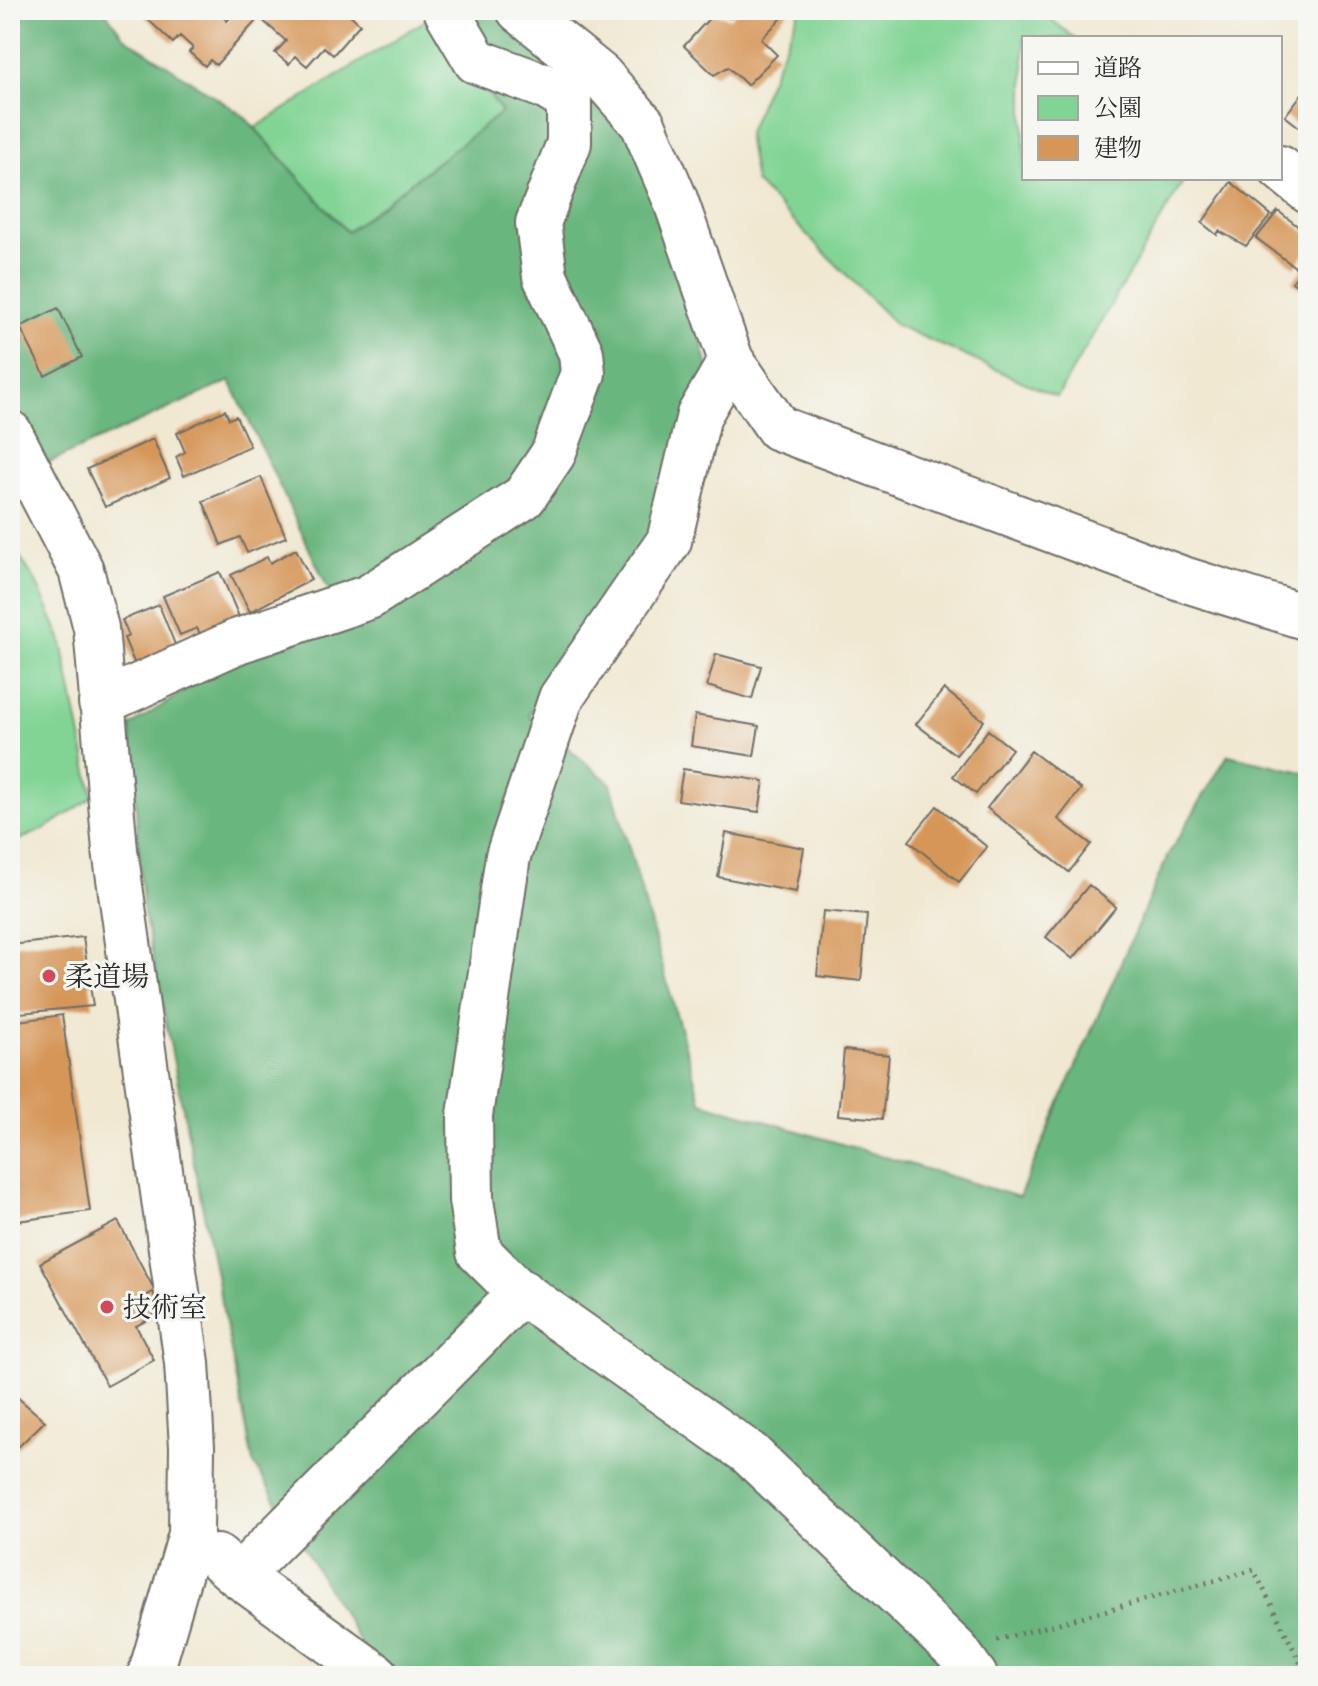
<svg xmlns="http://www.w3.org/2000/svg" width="1318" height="1686" font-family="'EB Garamond','Noto Serif JP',serif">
	<rect width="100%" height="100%" fill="#f6f6f2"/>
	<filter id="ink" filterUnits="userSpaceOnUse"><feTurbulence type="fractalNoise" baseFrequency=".0125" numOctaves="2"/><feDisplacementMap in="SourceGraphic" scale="16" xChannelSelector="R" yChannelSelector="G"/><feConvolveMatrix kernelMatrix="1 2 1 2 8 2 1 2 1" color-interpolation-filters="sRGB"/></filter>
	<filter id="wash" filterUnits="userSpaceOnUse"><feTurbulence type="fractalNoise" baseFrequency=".006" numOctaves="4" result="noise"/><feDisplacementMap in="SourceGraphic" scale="32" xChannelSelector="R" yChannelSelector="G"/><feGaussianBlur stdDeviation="1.8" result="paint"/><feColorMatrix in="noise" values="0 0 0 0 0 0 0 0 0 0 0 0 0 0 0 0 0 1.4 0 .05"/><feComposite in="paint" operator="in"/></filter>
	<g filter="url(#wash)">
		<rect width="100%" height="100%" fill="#f0e8d1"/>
		<!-- green -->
		<path fill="#82d495" stroke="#568060" stroke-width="2" d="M800,10H1039L1075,38H1024V178H1185L1057,397L896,325L755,182L747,134Z
			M429,18L502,112L347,232L255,128Z
			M10,541L36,582L61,638L93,797L46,828L10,844Z"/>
		<!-- forest -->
		<path fill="#69b67e" stroke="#4a7054" stroke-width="2" d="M10,10H104L124,37L244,116L347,232L502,112L437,22L449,10H493L572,69L633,129L686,279L709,372L649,542L529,715L611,784L701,1102L1019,1197L1168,855L1228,755L1308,773V1676H380L253,1462L143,907L130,726L332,597L230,381L41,466L10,419Z"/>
		<g id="blocks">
			<!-- building -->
			<path fill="#d69658" d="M138,10H216L227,21L237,10H244L256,21L216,65L210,60L205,66L189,52L193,48L180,36L173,43Z
				M251,10H345L360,24L333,55L324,47L307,66L295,56L289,64L275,53L286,41Z
				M738,10H790L761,39L777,55L747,85L728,67L714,75L684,46L714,13L730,18Z
				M1308,86V134L1285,116Z
				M1231,182L1271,215L1246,246L1219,231L1217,235L1202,223Z
				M1278,211L1308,234V250L1295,267L1256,238Z
				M1308,262V294L1292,282Z
				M58,308L82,357L45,376L20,327Z
				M225,410L229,419L236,416L250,446L184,476L176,457L185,452L177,433Z
				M153,439L170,478L105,507L87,469Z
				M261,477L286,537L247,553L240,537L221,545L203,501Z
				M296,549L311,580L250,612L231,575L267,557L270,563Z
				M220,572L240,619L201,636L197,628L180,635L163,596Z
				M159,605L178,652L137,670L124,638L129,636L122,620Z
				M716,654L761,666L752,699L707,686Z
				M944,689L984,721L956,755L916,724Z
				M695,715L759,726L754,756L691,746Z
				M988,730L1012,749L976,794L953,776Z
				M1031,751L1081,789L1058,819L1091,844L1069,872L987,808Z
				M683,769L764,781L759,812L678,800Z
				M937,806L987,847L959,882L909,841Z
				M726,833L804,848L796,892L718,877Z
				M1089,885L1116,907L1073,959L1046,937Z
				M823,911L867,915L861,981L817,976Z
				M83,937L93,1006L10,1014V945Z
				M62,1015L90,1211L10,1222V1022Z
				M844,1050L889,1055L882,1119L838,1115Z
				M118,1221L155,1291L144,1297L155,1316L136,1326L154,1360L107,1386L40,1263Z
				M10,1391L45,1421L10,1455Z"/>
		</g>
	</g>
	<g filter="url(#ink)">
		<use href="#blocks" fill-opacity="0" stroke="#706d65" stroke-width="2"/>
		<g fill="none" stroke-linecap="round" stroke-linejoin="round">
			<!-- minor casing -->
			<g stroke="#706d65" stroke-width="48">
				<path id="minor" d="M519,10L601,76L643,124L675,199L731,360L778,428L1183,579L1308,618
					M1280,168L1308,191
					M731,360L699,415L669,541L561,698L508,856L470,1115L471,1200L479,1252L515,1288L749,1453L957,1651L975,1676
					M10,433L81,570L96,628L115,850L187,1363L192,1447L191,1534L150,1676
					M101,703L238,641L369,597L524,497L553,454L583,373L581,353L545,276L538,223L569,143V101L544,86L476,61L446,10
					M217,1557L239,1576L377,1676
					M239,1576L522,1292"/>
			</g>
			<!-- path -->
			<path stroke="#706d65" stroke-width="5" stroke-dasharray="2 6" stroke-linecap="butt" d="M997,1640L1254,1570L1307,1676"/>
			<!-- minor -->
			<use href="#minor" stroke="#fff" stroke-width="44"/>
		</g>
	</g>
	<!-- markers -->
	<g fill="#d1495b" stroke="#f6f6f2" stroke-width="3">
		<circle cx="49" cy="976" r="8"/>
		<circle cx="107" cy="1307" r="8"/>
	</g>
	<g text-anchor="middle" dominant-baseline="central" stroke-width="6" stroke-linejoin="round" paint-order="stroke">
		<!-- poi labels -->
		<g font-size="28" fill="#2b2b2b" stroke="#f6f6f2" text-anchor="start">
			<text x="65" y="976">柔道場</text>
			<text x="123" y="1307">技術室</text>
		</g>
	</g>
	<!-- margin -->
	<rect width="1318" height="1686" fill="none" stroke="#f6f6f2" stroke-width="40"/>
	<!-- legend -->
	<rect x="1022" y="36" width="260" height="144" fill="#f6f6f2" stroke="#a5a5a2" stroke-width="2"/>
	<rect x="1038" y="62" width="40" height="12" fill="#ffffff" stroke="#a5a5a2" stroke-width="2"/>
	<text x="1094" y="76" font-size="24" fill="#2b2b2b">道路</text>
	<rect x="1038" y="96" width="40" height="24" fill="#82d495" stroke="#a5a5a2" stroke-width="2"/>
	<text x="1094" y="116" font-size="24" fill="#2b2b2b">公園</text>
	<rect x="1038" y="136" width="40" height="24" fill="#d69658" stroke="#a5a5a2" stroke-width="2"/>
	<text x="1094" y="156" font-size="24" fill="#2b2b2b">建物</text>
</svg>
